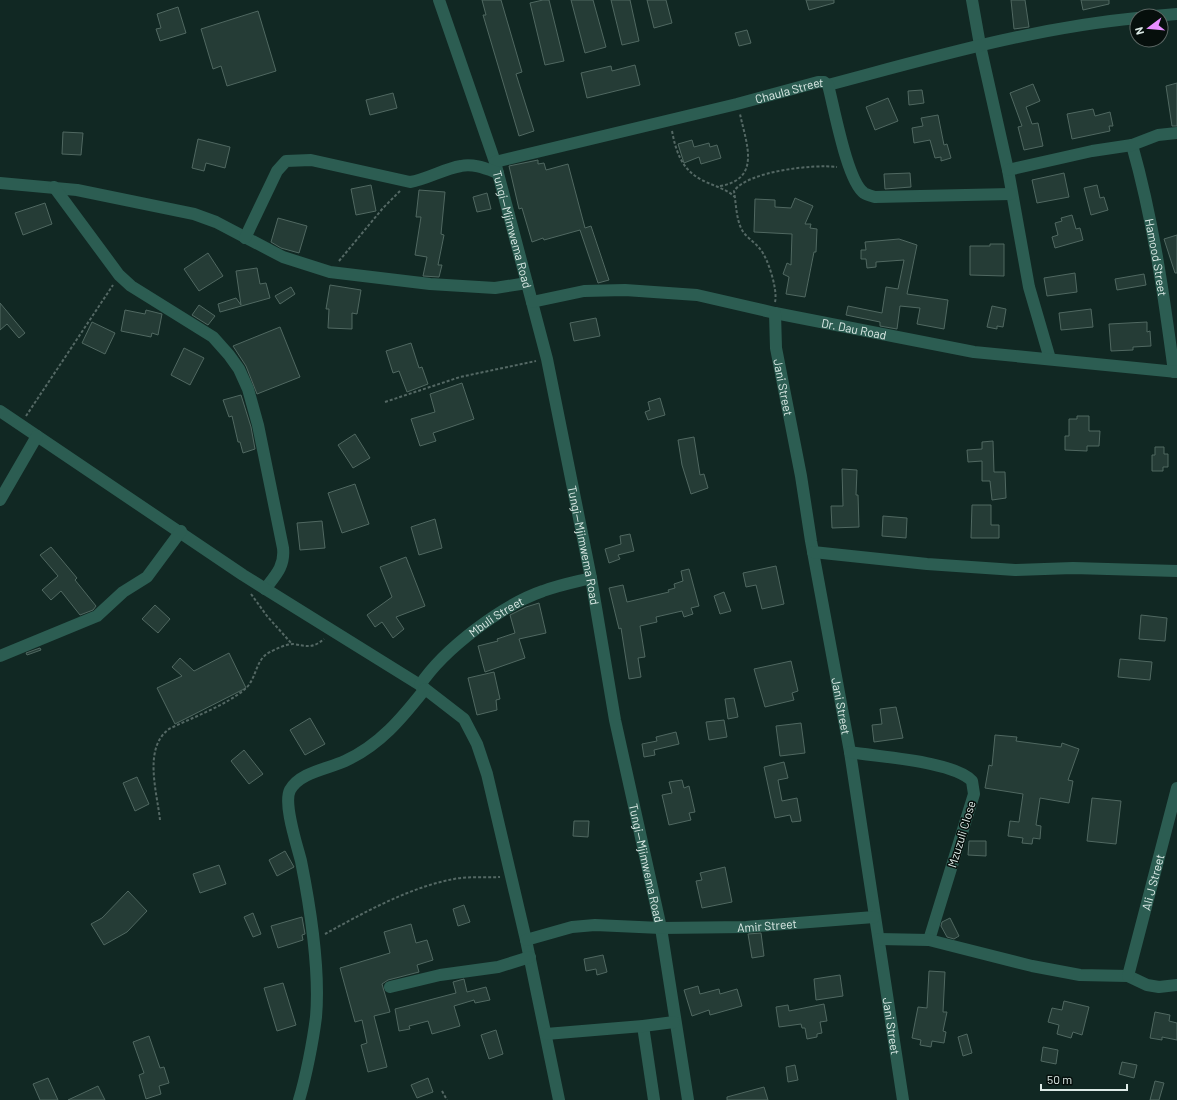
<svg xmlns="http://www.w3.org/2000/svg" width="1177" height="1100" font-family="Barlow,sans-serif">
	<rect width="100%" height="100%" fill="#112823"/>
	<!-- building -->
	<path fill="#253c36" stroke="#506861" d="M482,0H501L522,72L516,74L534,131L519,136L483,15H486Z
		M543,0H549L564,61L545,65L530,3Z
		M571,0H593L606,47L585,53Z
		M611,0H630L639,41L622,45Z
		M647,0H666L672,23L654,28Z
		M806,0H834V3L809,10Z
		M1011,0H1025L1029,27L1014,29Z
		M1081,0H1109V4L1083,10Z
		M178,7L186,33L160,41L156,29L161,28L157,14Z
		M258,11L276,71L227,86L221,66L213,69L201,29Z
		M747,30L751,43L739,46L735,33Z
		M635,65L640,85L587,98L581,73L611,66L612,71Z
		M1177,83V126H1172L1166,86Z
		M1033,84L1040,101L1026,107L1032,124L1038,123L1043,146L1024,150L1018,127L1022,126L1010,93Z
		M922,90L924,103L909,105L908,91Z
		M393,93L397,108L370,115L366,100Z
		M888,98L898,121L875,130L866,107Z
		M1093,109L1095,116L1110,112L1113,126H1109L1110,131L1072,139L1067,114Z
		M938,115L944,145L947,144L951,158L941,161V157L935,158L930,140L914,143L912,128L923,126L921,118Z
		M63,132L83,133L81,155L62,154Z
		M198,139L230,147L225,168L206,163L204,171L192,168Z
		M692,140L694,147L709,143L710,147L717,145L721,158L701,164L699,157L684,163L678,144Z
		M538,160V164L544,163L546,170L568,164L585,228L591,226L609,280L598,283L580,230L544,240L543,238L532,242L522,208L519,209L509,166Z
		M910,173L911,187L885,189L884,174Z
		M1064,173L1069,197L1037,203L1032,180Z
		M371,185L376,211L356,215L351,189Z
		M1097,185L1100,198L1104,197L1108,210L1091,215L1084,188Z
		M419,190L445,192L441,234L444,235L438,265H442L439,277L423,276L427,257L415,255L421,217H416Z
		M487,193L491,209L477,212L473,197Z
		M795,198L813,206L805,224H811L810,228L817,229L816,252H814L805,297L786,294L789,277L783,274L787,263L791,265L792,234L754,232L755,199L775,200V207L791,208Z
		M45,203L52,224L23,235L15,213Z
		M1072,215L1076,229L1080,228L1083,240L1055,248L1052,237L1058,235L1055,223L1062,221L1061,218Z
		M278,218L307,226L299,253L281,248L271,242Z
		M1177,235V273H1175L1164,239Z
		M899,239L917,245L907,294L948,300L944,329L917,324L920,308L900,306L897,329L880,326V322L846,315L848,306L882,313L886,287L898,289L904,260L876,262V267L867,268L866,259H861V250H866L865,242Z
		M990,244H1004V276L970,275V246H990Z
		M208,253L223,276L199,291L184,269Z
		M257,268L260,284L266,283L270,298L220,312L218,304L236,298L241,305L236,271Z
		M1075,273L1077,292L1047,296L1044,278Z
		M1144,274L1146,285L1117,290L1115,279Z
		M330,285L361,290L357,314L352,313V329L328,328L329,309H326Z
		M291,287L295,294L280,304L275,296Z
		M0,303L25,333L19,338L7,324L0,330Z
		M199,305L215,316L208,325L192,315Z
		M992,306L1006,309L1003,327L997,326V329L987,327Z
		M1091,309L1093,327L1061,330L1059,313Z
		M125,310L145,314L146,310L162,314L158,335L152,333L151,337L121,331Z
		M596,318L600,336L574,341L570,323Z
		M92,322L115,333L105,354L82,343Z
		M1147,322V332L1150,331L1151,346L1133,347V350L1111,351L1109,324Z
		M280,327L300,377L257,394L246,366L233,346Z
		M411,343L419,368L422,367L428,384L407,392L399,371L393,373L386,351Z
		M184,348L204,358L190,385L171,375Z
		M462,383L474,419L433,433L436,441L420,446L411,419L435,412L430,394Z
		M241,395L251,427L255,449L243,453L240,442H238L232,416L229,417L223,400Z
		M660,398L665,415L648,420L645,412L650,410L648,402Z
		M1077,416H1089V431H1100L1099,446H1087V451L1065,450V436H1069V419H1077Z
		M355,434L370,458L353,468L338,445Z
		M694,437L700,475L704,474L708,488L691,494L682,465L678,440Z
		M993,441L994,472H1005L1006,498L992,500L990,481H982V461L968,462L967,450L982,449V442Z
		M1155,447H1164V454H1168V467H1163V471H1152V455H1155Z
		M842,469L857,470L856,495H858L859,527L832,528L831,506H843Z
		M355,484L369,524L342,533L328,493Z
		M972,505H991V525H999V538H971Z
		M883,516L907,518L906,538L882,536Z
		M435,519L442,548L419,555L411,527Z
		M322,521L325,548L300,550L297,523Z
		M630,534L634,551L618,555L620,559L609,563L605,549L621,544L620,536Z
		M51,547L77,578L75,580L96,606L93,610L80,615L61,591L51,600L42,590L58,576L40,555Z
		M406,557L425,606L396,617L404,629L393,638L382,622L375,627L367,615L392,597L380,567Z
		M776,566L784,604L762,609L756,585L746,587L743,573Z
		M689,569L699,606L691,608L693,614L684,617L682,611L656,617L657,622L640,626L645,657L638,658L641,677L629,679L621,628L619,629L609,588L623,585L627,602L669,592L668,590L675,588L674,584L683,581L681,571Z
		M724,592L731,611L720,614L714,596Z
		M539,603L546,633L519,639L525,658L485,672L478,646L498,641L497,639L515,633L510,615L526,607Z
		M155,605L170,619L158,633L142,619Z
		M1141,615L1167,618L1165,641L1139,639Z
		M40,648L41,650L27,655L26,653Z
		M229,653L246,688L175,724L157,688L182,676L172,667L180,658L194,671Z
		M1120,659L1152,662L1150,680L1118,677Z
		M791,661L798,691L792,693L794,700L765,707L754,669Z
		M494,672L500,699L496,700L497,710L477,715L468,678Z
		M734,698L738,717L728,719L725,699Z
		M896,707L903,738L874,742L872,725L882,724L880,709Z
		M310,718L325,744L305,755L290,730Z
		M724,720L727,737L709,740L706,722Z
		M801,723L805,753L780,756L776,726Z
		M676,732L679,744L654,750L655,755L644,757L642,744L657,741L656,737Z
		M995,735L1017,737L1016,741L1061,747L1062,743L1079,749L1068,780L1073,781L1069,803L1040,798L1036,825L1041,826L1040,839L1033,838L1032,844L1022,843L1023,838L1008,836L1010,821L1019,822L1023,794L985,788L989,765L992,766Z
		M244,750L263,774L249,784L231,761Z
		M784,762L788,778L778,780L782,801L797,798L801,821L792,822L790,815L775,818L764,767Z
		M137,777L149,804L135,811L123,783Z
		M682,780L684,788L689,786L695,812L689,813L691,820L669,825L662,795L672,793L669,782Z
		M1092,798L1121,801L1116,844L1087,841Z
		M574,821H589L588,837L573,836Z
		M969,841H986V856L968,855Z
		M285,851L294,867L277,876L269,860Z
		M219,865L226,884L200,893L193,874Z
		M725,867L732,902L702,908L696,881L702,880L700,873Z
		M128,891L147,911L127,932L104,945L91,924L102,918Z
		M464,905L470,922L458,926L453,909Z
		M253,913L261,934L253,937L244,917Z
		M302,917L305,934L302,935L303,940L278,948L271,926Z
		M950,918L959,936L954,939L947,937L941,926L942,922Z
		M411,924L416,943L427,940L433,960L417,965L419,972L388,980L382,984L390,1012L374,1016L387,1067L368,1072L361,1045L367,1043L362,1020L355,1022L340,968L390,953L384,932Z
		M761,933L764,956L752,958L748,934Z
		M603,955L607,972L597,975L596,969L586,971L584,959Z
		M929,971L945,972L943,1012H947L943,1031L946,1032L944,1043L932,1041L931,1047L920,1045L921,1040L912,1038L918,1007L927,1008Z
		M840,975L843,996L816,1000L814,979Z
		M464,979L467,992L486,987L490,1000L475,1003L474,1000L454,1006L460,1026L432,1034L428,1021L409,1026L410,1029L399,1031L395,1009L456,993L453,982Z
		M283,983L296,1025L277,1031L264,988Z
		M698,986L700,994L719,989L720,994L737,989L742,1006L710,1015L709,1010L692,1016L684,990Z
		M1064,1001L1089,1007L1082,1035L1073,1032L1071,1038L1057,1034L1059,1025L1048,1022L1052,1008L1062,1010Z
		M824,1004L827,1021L820,1022L822,1033L817,1034V1037L807,1039L805,1028H802L801,1024L779,1027L776,1007L788,1005L789,1011Z
		M1155,1012L1170,1015L1169,1021L1177,1023V1040L1162,1037V1040L1150,1038Z
		M496,1030L503,1054L489,1059L481,1035Z
		M967,1034L972,1053L963,1056L958,1037Z
		M149,1036L160,1068L164,1067L169,1083L159,1086L161,1094L146,1099L139,1075L144,1073L133,1042Z
		M1043,1047L1058,1050L1056,1064L1041,1061Z
		M1122,1062L1137,1065L1134,1078L1119,1074Z
		M795,1065L798,1080L788,1082L786,1067Z
		M48,1078L58,1100H40L33,1084Z
		M428,1078L433,1092L417,1098L411,1085Z
		M1155,1081L1164,1083L1159,1100H1150Z
		M98,1086L105,1100H68Z
		M764,1087L768,1100H727V1097Z"/>
	<g fill="none" stroke-linecap="round" stroke-linejoin="round">
		<!-- path -->
		<path stroke="#546864" stroke-width="2" stroke-dasharray="3 2" stroke-linecap="butt" d="M672,131C676,152 682,170 702,180C713,186 725,188 735,197
			M720,186C762,179 746,143 740,114
			M339,261L383,208L400,191
			M775,302C778,290 768,258 760,249C754,241 745,237 741,228C736,217 736,203 734,191C748,171 814,164 837,167
			M385,402L460,377L536,361
			M26,416L113,285
			M251,594L267,616L292,644
			M160,820C157,792 143,748 169,729C191,718 227,705 245,689C257,679 255,659 270,652C276,649 286,644 293,644C307,646 312,649 324,639
			M325,934C363,913 410,887 454,879C469,876 485,878 500,877
			M442,1091L447,1100"/>
		<!-- minor -->
		<g stroke="#2c5d52" stroke-width="12">
			<path id="s1" d="M439,0L495,162L547,359L591,578L615,720L661,928L688,1100"/>
			<path d="M972,0L980,45L1008,170L1029,287L1050,359"/>
			<path d="M1154,16L1177,14"/>
			<path d="M828,85C930,58 1032,28 1137,18"/>
			<path id="s2" d="M1132,145C1153,219 1164,296 1174,372"/>
			<path id="s3" d="M495,162L737,104L818,82H824L828,85C834,107 847,181 864,193C867,195 872,196 875,197L1011,194"/>
			<path d="M1008,170L1092,151L1132,145L1158,135L1177,133"/>
			<path d="M0,183L77,190L194,214L216,222L283,257L330,272L430,284L495,288L527,283"/>
			<path d="M54,187L119,275L131,286L213,337L229,355L239,369L248,389L258,425L283,548C285,566 276,575 265,589"/>
			<path d="M245,238L277,171L286,161L311,160L410,182C428,179 443,169 461,166C473,163 487,169 498,173"/>
			<path id="s4" d="M532,302L584,291L625,290L697,295L775,313L974,352L1177,372"/>
			<path id="s5" d="M775,313L776,348L801,476L811,541L850,752L903,1100"/>
			<path d="M0,411L243,575L420,685L464,719L477,744L487,774L526,940L559,1100"/>
			<path d="M0,500L37,436"/>
			<path d="M813,552L927,564L1015,570L1073,568L1177,571"/>
			<path d="M0,656L97,616L123,592L147,577L181,531"/>
			<path id="s6" d="M420,685C444,649 502,605 543,591C559,585 575,582 591,578"/>
			<path d="M850,752C878,757 954,761 972,781L974,794L929,940"/>
			<path d="M879,939L929,940L1032,966L1080,975L1128,976L1147,985L1159,987L1177,985"/>
			<path id="s7" d="M526,940L572,927L595,925L661,928L746,927L874,917"/>
			<path id="s8" d="M1128,976L1177,788"/>
			<path d="M390,987L440,975L498,967L530,957"/>
			<path d="M643,1026L654,1100"/>
			<path d="M546,1034L643,1026L674,1022"/>
			<path d="M299,1100C306,1077 313,1041 316,1017C320,972 310,906 301,861C297,845 283,804 290,790C300,772 328,769 345,761C380,745 402,718 425,689"/>
		</g>
	</g>
	<g text-anchor="middle" dominant-baseline="central" stroke-width="3" stroke-linejoin="round" paint-order="stroke">
		<!-- street labels -->
		<g font-size="12" fill="#ddebe7" stroke="#060f0c">
			<text stroke="none"><textPath href="#s3" startOffset="303">Chaula Street</textPath></text>
			<text stroke="none"><textPath href="#s1" startOffset="241">Tungi—Mjimwema Road</textPath></text>
			<text stroke="none"><textPath href="#s2" startOffset="115">Hamood Street</textPath></text>
			<text stroke="none"><textPath href="#s4" startOffset="327">Dr. Dau Road</textPath></text>
			<text stroke="none"><textPath href="#s5" startOffset="75">Jani Street</textPath></text>
			<text stroke="none"><textPath href="#s1" startOffset="565">Tungi—Mjimwema Road</textPath></text>
			<text stroke="none"><textPath href="#s6" startOffset="103">Mbuli Street</textPath></text>
			<text stroke="none"><textPath href="#s5" startOffset="399">Jani Street</textPath></text>
			<text transform="translate(961 834) rotate(-73)">Mzuzuli Close</text>
			<text stroke="none"><textPath href="#s1" startOffset="889">Tungi—Mjimwema Road</textPath></text>
			<text stroke="none"><textPath href="#s8" startOffset="97">Ali J Street</textPath></text>
			<text stroke="none"><textPath href="#s7" startOffset="243">Amir Street</textPath></text>
			<text stroke="none"><textPath href="#s5" startOffset="723">Jani Street</textPath></text>
		</g>
	</g>
	<!-- north arrow -->
	<g transform="translate(1149 28) rotate(254)"><circle r="19" fill="#060f0c" stroke="#5c6764"/>
	<path d="M0-3L7 15L0 10L-7 15Z" fill="#e88eff"/>
	<text y="-6" font-size="11" font-weight="bold" text-anchor="middle" fill="#ddebe7">N</text>
	</g>
	<!-- scale -->
	<path d="M1041 1084v6h86v-6" fill="none" stroke="#ddebe7" stroke-width="2"/>
	<text x="1047" y="1084" font-size="12" fill="#ddebe7" stroke="#060f0c" stroke-width="3" paint-order="stroke">50 m</text>
</svg>
